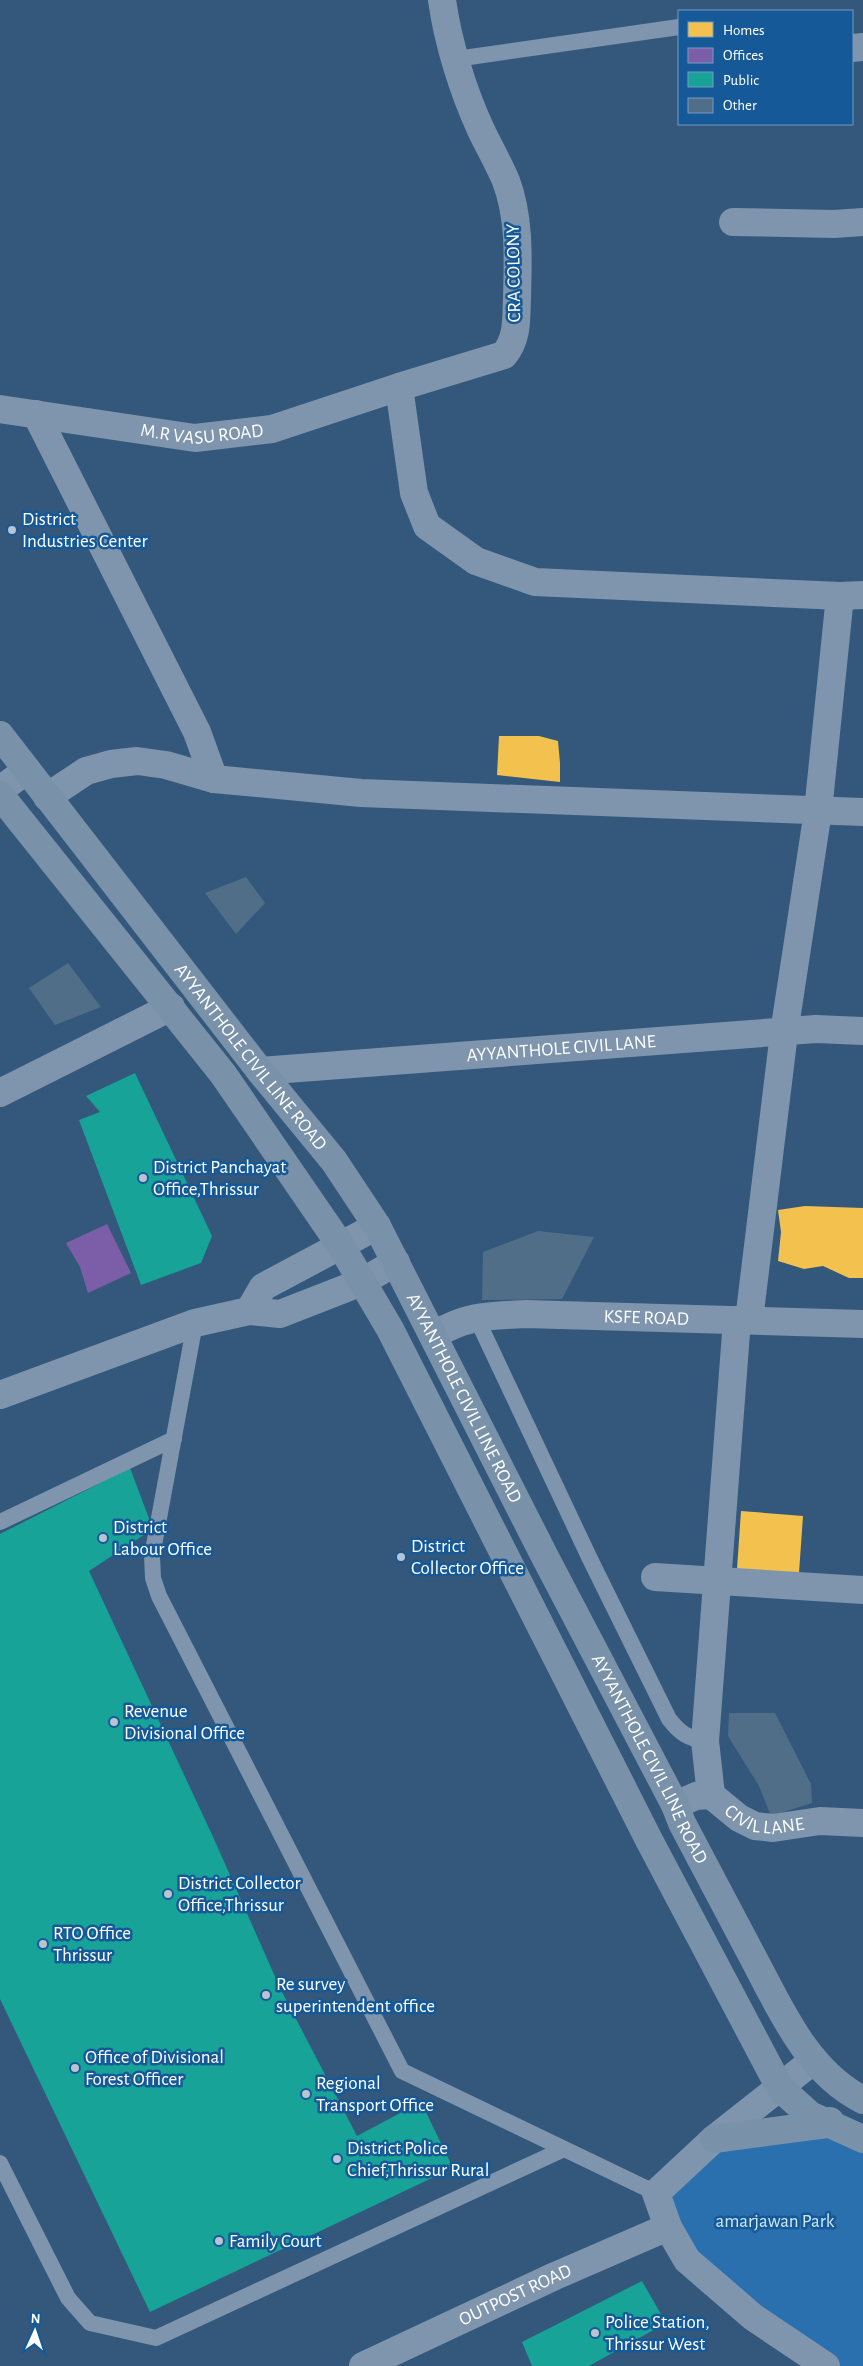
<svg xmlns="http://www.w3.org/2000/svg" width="863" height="2366" font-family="'Alegreya Sans',sans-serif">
	<rect width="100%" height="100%" fill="#33587b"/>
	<!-- green -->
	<path fill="#2a6fae" d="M826,2127L863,2141V2366H827L687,2260L657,2195L715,2141Z"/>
	<!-- homes -->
	<path fill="#f2c14e" d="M499,736H539L558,741L560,763V782L497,775Z
		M805,1206L863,1208V1278H849L823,1266L804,1269L778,1261L781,1232L778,1210Z
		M741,1511L803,1516L799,1573L737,1569Z"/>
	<!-- offices -->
	<path fill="#7b5ea7" d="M107,1224L131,1273L88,1293L80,1267L66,1243Z"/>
	<!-- public -->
	<path fill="#17a398" d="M135,1073L212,1236L201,1263L141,1285L79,1120L100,1112L86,1096Z
		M130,1468L153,1529L89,1571L214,1839L281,1990L357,2136L421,2102L453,2168L150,2312L0,1999V1534Z
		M642,2281L666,2323L589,2366H532L522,2342Z"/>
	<!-- building -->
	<path fill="#516e89" d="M246,877L265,903L236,934L205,893Z
		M68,963L101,1007L55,1025L29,988Z
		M538,1231L594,1237L562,1299L482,1300L483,1252Z
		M729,1713H775L811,1784L812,1803L771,1816L759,1786L728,1736Z"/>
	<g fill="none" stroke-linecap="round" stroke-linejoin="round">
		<!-- service -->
		<path stroke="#7e95ad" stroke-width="16" d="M456,59L679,27
			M476,1317L590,1559L669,1719C680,1733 687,1738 705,1741
			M195,1323L152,1556L153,1578L159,1596L402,2071L656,2193
			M0,1522L174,1439
			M0,2163L68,2298L90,2323L156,2338L564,2149"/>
		<!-- minor -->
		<g stroke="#7e95ad" stroke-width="28">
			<path d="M852,48L863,47"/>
			<path d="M733,222L834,224L863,222"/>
			<path d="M399,387L414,493L427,526L476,561L535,582L840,596L863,595"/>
			<path id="s1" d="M0,409L195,438L272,429L399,387L504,355C518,338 516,319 517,298C518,259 520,218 506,181C499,164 489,147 481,130C463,91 448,43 442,0"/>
			<path d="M36,414L197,732L214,779"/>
			<path d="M0,790L27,770"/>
			<path d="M47,797L86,771L111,764L137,761L166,765L214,779L361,793L863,812"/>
			<path id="s2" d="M260,1071L816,1029L863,1031"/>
			<path d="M0,1093L171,1007"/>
			<path d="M249,1311L263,1287L377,1226"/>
			<path d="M749,1320L784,1033L818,811L840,596"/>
			<path id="s3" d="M434,1335C468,1315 488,1316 526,1314L863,1324"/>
			<path d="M0,1395L195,1323L249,1311L280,1314L362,1282L396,1262"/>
			<path d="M655,1577L863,1590"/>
			<path d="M711,1795L705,1741L737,1320"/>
			<path id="s4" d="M675,1805L696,1796L711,1795L739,1818L755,1826L773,1828L820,1821L863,1823"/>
			<path d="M814,2060L714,2139L656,2193L668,2227L687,2260L753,2317L826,2366"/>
			<path id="s5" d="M363,2366L555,2276L668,2227"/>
		</g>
		<!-- secondary -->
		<g stroke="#7992a9" stroke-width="28">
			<path id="s6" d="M0,735L260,1071L334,1161L377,1226L545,1557L675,1805L682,1823C704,1865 726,1906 748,1948C778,2003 804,2070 863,2100"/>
			<path d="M0,795L223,1074L341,1246L390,1329L649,1840L780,2088L810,2115L863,2139"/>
			<path d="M714,2139L827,2124L830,2121"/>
		</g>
	</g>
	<!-- markers -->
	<g fill="#b8c5d1" stroke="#165998" stroke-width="2">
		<circle cx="12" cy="530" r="5"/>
		<circle cx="143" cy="1178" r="5"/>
		<circle cx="103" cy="1538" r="5"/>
		<circle cx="401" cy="1557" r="5"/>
		<circle cx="114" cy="1722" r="5"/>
		<circle cx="168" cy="1894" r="5"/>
		<circle cx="43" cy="1944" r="5"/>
		<circle cx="266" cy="1995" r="5"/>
		<circle cx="75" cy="2068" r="5"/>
		<circle cx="306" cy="2094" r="5"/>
		<circle cx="337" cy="2159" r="5"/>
		<circle cx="219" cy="2241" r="5"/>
		<circle cx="595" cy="2333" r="5"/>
	</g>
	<g text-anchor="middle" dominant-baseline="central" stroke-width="5" stroke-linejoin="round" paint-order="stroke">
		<!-- street labels -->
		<g font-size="19" fill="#fff" stroke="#165998">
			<text transform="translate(514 273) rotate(-91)">CRA COLONY</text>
			<text stroke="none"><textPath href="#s1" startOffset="204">M.R VASU ROAD</textPath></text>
			<text stroke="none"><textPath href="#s2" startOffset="302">AYYANTHOLE CIVIL LANE</textPath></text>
			<text stroke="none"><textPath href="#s6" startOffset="408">AYYANTHOLE CIVIL LINE ROAD</textPath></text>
			<text stroke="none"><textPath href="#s3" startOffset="216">KSFE ROAD</textPath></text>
			<text stroke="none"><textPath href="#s6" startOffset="812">AYYANTHOLE CIVIL LINE ROAD</textPath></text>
			<text stroke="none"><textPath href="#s6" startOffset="1218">AYYANTHOLE CIVIL LINE ROAD</textPath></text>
			<text stroke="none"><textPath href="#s4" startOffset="100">CIVIL LANE</textPath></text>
			<text stroke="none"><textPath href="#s5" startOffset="168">OUTPOST ROAD</textPath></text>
		</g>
		<!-- poi labels -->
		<g font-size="19" fill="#fff" stroke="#165998" text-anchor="start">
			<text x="22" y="519">District<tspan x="22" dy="22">Industries Center</tspan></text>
			<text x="153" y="1167">District Panchayat<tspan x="153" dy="22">Office,Thrissur</tspan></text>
			<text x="113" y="1527">District<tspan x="113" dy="22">Labour Office</tspan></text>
			<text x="411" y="1546">District<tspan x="411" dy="22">Collector Office</tspan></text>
			<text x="124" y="1711">Revenue<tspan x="124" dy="22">Divisional Office</tspan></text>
			<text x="178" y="1883">District Collector<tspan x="178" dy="22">Office,Thrissur</tspan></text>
			<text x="53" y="1933">RTO Office<tspan x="53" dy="22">Thrissur</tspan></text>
			<text x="276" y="1984">Re survey<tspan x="276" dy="22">superintendent office</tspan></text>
			<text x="85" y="2057">Office of Divisional<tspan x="85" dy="22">Forest Officer</tspan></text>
			<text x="316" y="2083">Regional<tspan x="316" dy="22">Transport Office</tspan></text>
			<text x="347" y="2148">District Police<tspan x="347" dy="22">Chief,Thrissur Rural</tspan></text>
			<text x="229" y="2241">Family Court</text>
			<text x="605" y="2322">Police Station,<tspan x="605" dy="22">Thrissur West</tspan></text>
		</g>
		<!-- park labels -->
		<g font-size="19" fill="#d1e8fc" stroke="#165998">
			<text x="775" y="2221">amarjawan Park</text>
		</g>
	</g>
	<!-- legend -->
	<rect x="678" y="10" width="175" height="115" fill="#165998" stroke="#739bc1"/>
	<rect x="688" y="22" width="25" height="15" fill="#f2c14e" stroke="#739bc1"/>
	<text x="723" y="35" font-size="15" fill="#ffffff">Homes</text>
	<rect x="688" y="48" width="25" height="15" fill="#7b5ea7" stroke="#739bc1"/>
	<text x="723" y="60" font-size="15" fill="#ffffff">Offices</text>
	<rect x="688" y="72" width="25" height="15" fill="#17a398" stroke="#739bc1"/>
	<text x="723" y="85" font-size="15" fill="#ffffff">Public</text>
	<rect x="688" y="98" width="25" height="15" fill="#516e89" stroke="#739bc1"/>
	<text x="723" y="110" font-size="15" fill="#ffffff">Other</text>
	<!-- north arrow -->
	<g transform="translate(35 2331) rotate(3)" stroke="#165998" stroke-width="4" paint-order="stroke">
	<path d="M0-4L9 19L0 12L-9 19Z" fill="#ffffff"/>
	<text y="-8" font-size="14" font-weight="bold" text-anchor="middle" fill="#ffffff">N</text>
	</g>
</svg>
